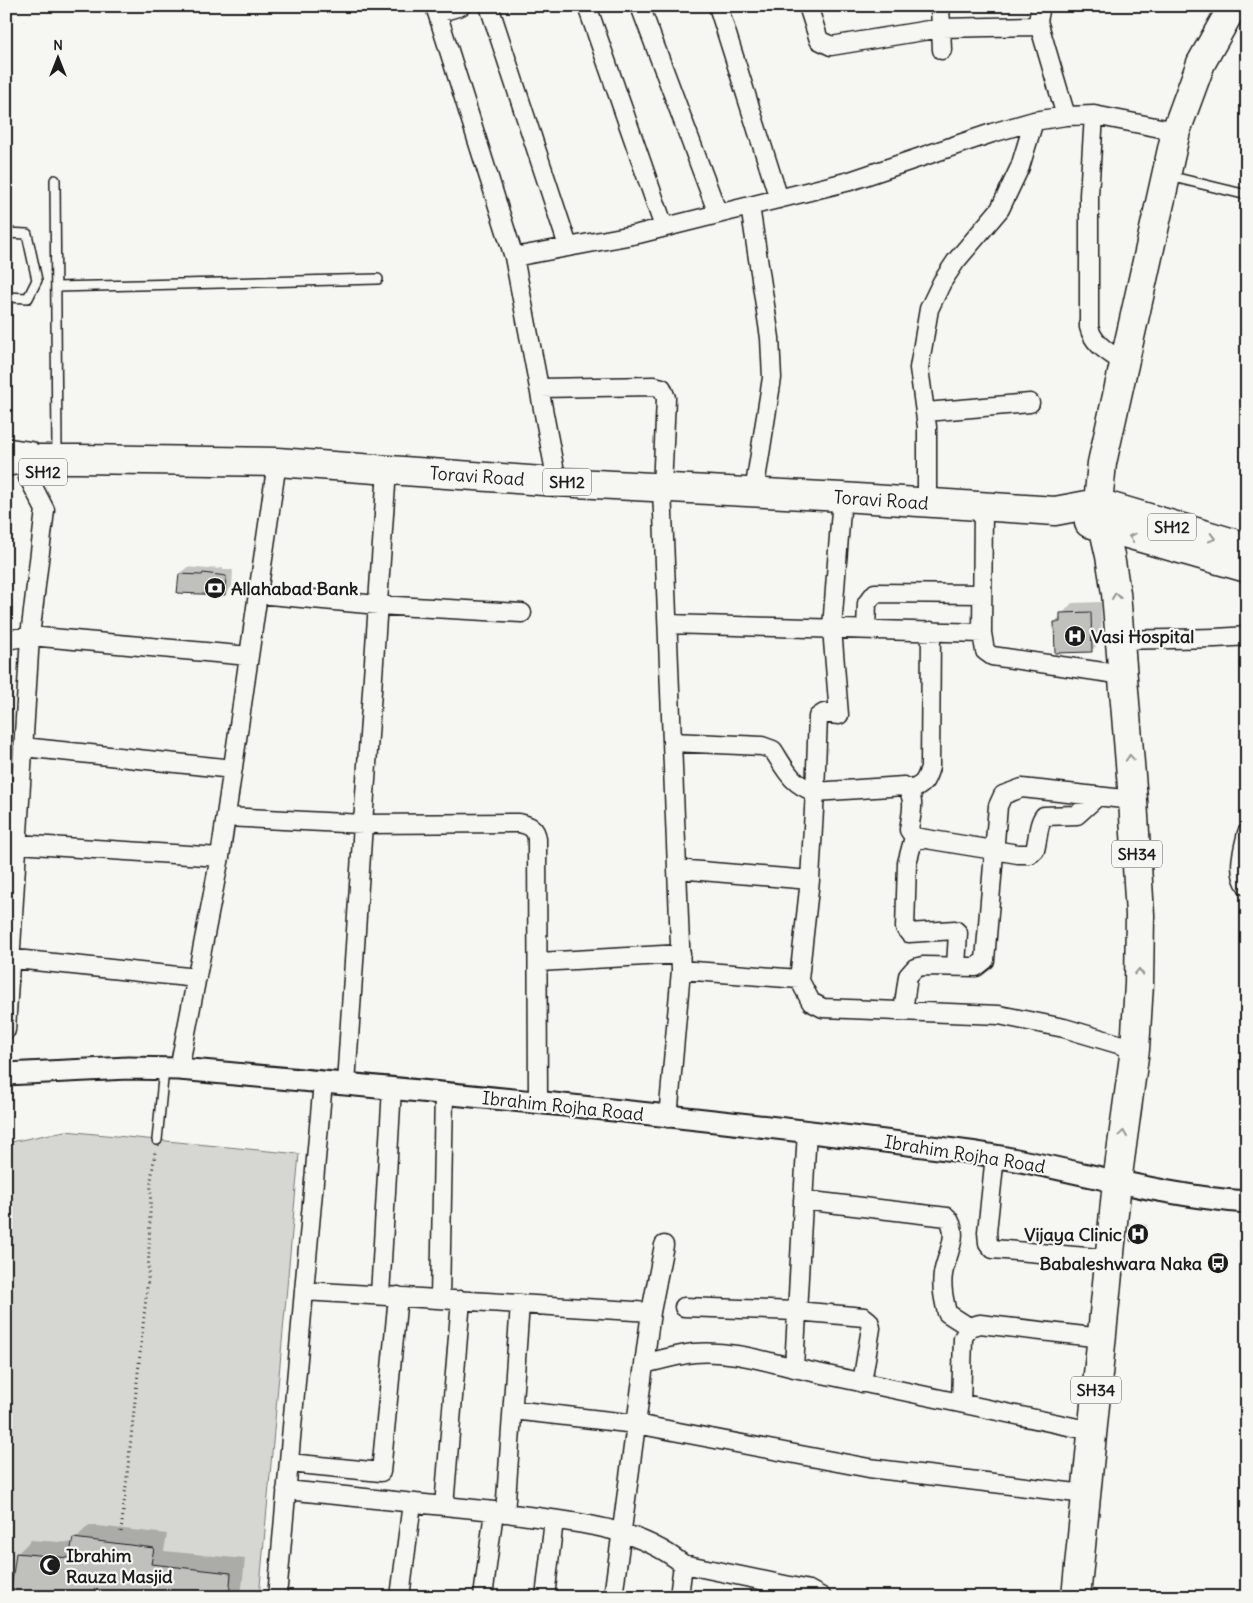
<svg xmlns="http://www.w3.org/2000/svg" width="1253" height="1603" font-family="Delius,sans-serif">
	<rect width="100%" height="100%" fill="#f6f6f2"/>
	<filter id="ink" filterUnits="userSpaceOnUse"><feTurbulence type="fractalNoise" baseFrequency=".02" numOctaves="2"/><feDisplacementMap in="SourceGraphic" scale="10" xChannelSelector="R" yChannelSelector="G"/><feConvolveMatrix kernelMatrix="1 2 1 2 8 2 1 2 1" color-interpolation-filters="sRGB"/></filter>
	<g filter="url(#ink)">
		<!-- green -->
		<path fill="#d6d6d2" stroke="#797977" d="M65,1131L299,1154L259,1597H6V1143Z"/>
		<!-- shadow -->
		<path fill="#0003" d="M187,567L208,569L216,567L215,569L223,568V570H233L232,587L225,594L180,574Z
			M1101,602L1102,640L1091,651L1055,622L1072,603Z
			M1136,1223L1147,1225L1146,1238L1143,1241L1133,1226Z
			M89,1525L167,1534L164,1551L245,1559L241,1597H12L17,1554L31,1540L74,1543L75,1539Z"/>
		<!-- building -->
		<path fill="#c0c0bd" stroke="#1c1c1c" d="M203,573L226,576L225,595L177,593L179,574L202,575Z
			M1091,612L1092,652L1055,653L1054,622H1060V613Z
			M1132,1226L1145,1227L1144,1242L1130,1241Z
			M73,1538L154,1548L151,1564L231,1573L229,1597H10L16,1553L69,1558Z"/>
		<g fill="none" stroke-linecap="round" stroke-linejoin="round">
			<!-- service casing -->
			<g stroke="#1c1c1c" stroke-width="12">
				<path id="service" d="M1169,176L1247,195
					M55,180L57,449
					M6,233L27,234L37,280L28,298L6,297
					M56,287L378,279
					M6,443L33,447
					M157,1140L164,1069"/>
			</g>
			<!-- minor casing -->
			<g stroke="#1c1c1c" stroke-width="21">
				<path id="minor" d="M435,6L514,257L557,482
					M489,6L568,246
					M587,6L664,227
					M640,6L718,214
					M718,6L779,199
					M808,6L819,40L831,46L941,28L1033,26L1038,21L1041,6
					M940,6L942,50
					M437,13L461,6
					M1038,21L1066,116
					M1094,115L1089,195V327C1094,346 1109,352 1124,363
					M750,206L770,338L772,378L754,492
					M514,257L638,234L850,181L992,133L1034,121L1066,116L1094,115L1176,131
					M540,388L654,386L662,388L666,398L662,488L681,970L668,1118
					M926,412L1030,403
					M387,470L363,824L519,823C529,825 536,828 537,839L538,1102
					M842,497L832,628L839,715L824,713L818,717L815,792L904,786C917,796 911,815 909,830L914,837L1018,854H1029L1035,850C1038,840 1038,823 1044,816L1077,815L1098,796
					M927,503V427L919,368L929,309L942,282L956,261L1000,209L1020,167L1034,121
					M983,506L982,633L985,651L992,656L1124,675
					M258,594L378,605L522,613
					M668,624L982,633
					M866,629L867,603L875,593L982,594
					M6,640L30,636L249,656
					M1120,640C1163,638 1204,640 1247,636
					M672,742L762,746L773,750C786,770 791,784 815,792L810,880L799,979L681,970
					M23,747L233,769
					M910,790C923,786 926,781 930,767L931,631
					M226,817L363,824L346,1084
					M1247,833C1243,850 1236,871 1247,886
					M914,837L907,863L905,928L909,933L955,930L958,933L956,966
					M17,844L220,857
					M677,869L810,880
					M6,958L197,978
					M539,962L681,954
					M799,979L811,1002L823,1008L999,1015L1064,1028L1135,1049
					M903,1011L908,976L915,968L923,966L976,967L985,960L998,806L1003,795L1022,788L1133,800
					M6,1030L30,636L45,510L28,477L22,459
					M179,1069L220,857L277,462
					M323,1082L304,1291L651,1312
					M807,1130L794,1368L1092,1431
					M995,1155L987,1232L988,1243L993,1249L1110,1259
					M803,1200L947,1217C961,1234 946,1255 943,1274C941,1287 944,1300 947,1313L969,1327
					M380,1295L392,1088
					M440,1299L444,1093
					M684,1307L796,1311L864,1317L869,1321L871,1328L862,1383
					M644,1364C660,1360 677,1355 694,1353C729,1350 761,1360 794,1368
					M961,1403L963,1338L969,1327L980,1324L1102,1338
					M513,1410L636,1424L869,1468L1085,1494
					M289,1463L381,1472L398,1296
					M286,1490L494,1511
					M444,1506L461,1300
					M505,1513L520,1304
					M683,1564L809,1590L822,1597
					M277,1597L304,1291
					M400,1597L412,1503
					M483,1597L494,1511C559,1522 629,1521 683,1564L679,1597
					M545,1597L554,1520
					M613,1597L651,1312L664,1245"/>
			</g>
			<!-- tertiary casing -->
			<g stroke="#1c1c1c" stroke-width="25">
				<path id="tertiary" d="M6,1074L128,1068L179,1069C438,1092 697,1116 954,1150C1053,1162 1147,1195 1247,1202"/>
			</g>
			<!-- primary casing -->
			<g stroke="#1c1c1c" stroke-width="31">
				<path id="primary" d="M6,462L22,459H78L277,462L557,482L842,497L1055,511L1098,503L1247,547
					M1089,523L1247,568
					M1076,1597L1117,1182L1135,1049L1139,984L1140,915L1133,800L1116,593L1110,556L1098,503L1102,463L1176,131L1201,63L1233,6"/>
			</g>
			<!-- path -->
			<path stroke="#1c1c1c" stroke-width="3" stroke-dasharray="1 4" stroke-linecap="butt" d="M121,1532L148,1279L151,1181L155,1151"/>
			<!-- service -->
			<use href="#service" stroke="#f6f6f2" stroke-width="9"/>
			<!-- minor -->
			<use href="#minor" stroke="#f6f6f2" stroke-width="18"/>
			<!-- tertiary -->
			<use href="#tertiary" stroke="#f6f6f2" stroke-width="21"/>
			<!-- primary -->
			<use href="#primary" stroke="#f6f6f2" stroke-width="28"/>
		</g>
		<!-- one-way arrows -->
		<defs><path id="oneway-chevron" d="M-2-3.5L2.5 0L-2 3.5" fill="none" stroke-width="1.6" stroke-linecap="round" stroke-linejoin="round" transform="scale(1.25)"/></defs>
		<g stroke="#949492">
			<use href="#oneway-chevron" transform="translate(1132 537) rotate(-164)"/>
			<use href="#oneway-chevron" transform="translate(1212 538) rotate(15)"/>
			<use href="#oneway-chevron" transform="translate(1116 596) rotate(-96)"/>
			<use href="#oneway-chevron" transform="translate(1130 758) rotate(-94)"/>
			<use href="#oneway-chevron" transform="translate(1139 972) rotate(-89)"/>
			<use href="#oneway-chevron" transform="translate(1123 1134) rotate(-82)"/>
		</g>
	</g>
	<!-- icons -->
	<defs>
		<g id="bank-disc" transform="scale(1.125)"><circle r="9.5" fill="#1c1c1c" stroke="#f6f6f2"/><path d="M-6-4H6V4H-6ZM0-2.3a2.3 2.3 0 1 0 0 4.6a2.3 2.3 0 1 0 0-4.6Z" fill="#fff"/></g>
		<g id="hospital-disc" transform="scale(1.125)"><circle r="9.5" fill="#1c1c1c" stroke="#f6f6f2"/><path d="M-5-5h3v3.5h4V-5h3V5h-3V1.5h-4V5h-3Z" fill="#fff"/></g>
		<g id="bus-disc" transform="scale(1.125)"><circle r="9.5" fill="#1c1c1c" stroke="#f6f6f2"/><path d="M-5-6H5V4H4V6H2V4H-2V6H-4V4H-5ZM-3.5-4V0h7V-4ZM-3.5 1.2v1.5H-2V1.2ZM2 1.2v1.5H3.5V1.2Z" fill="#fff"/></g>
		<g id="mosque-disc" transform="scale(1.125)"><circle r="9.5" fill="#1c1c1c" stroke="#f6f6f2"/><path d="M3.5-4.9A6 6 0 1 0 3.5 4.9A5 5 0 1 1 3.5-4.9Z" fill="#fff"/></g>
	</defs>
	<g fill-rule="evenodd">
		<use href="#bank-disc" x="215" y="588"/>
		<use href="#hospital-disc" x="1075" y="636"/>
		<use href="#hospital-disc" x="1138" y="1234"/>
		<use href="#bus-disc" x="1218" y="1263"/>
		<use href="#mosque-disc" x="50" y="1565"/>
	</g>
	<g text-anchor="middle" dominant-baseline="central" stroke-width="4.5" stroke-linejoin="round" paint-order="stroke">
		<!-- shield labels -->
		<g fill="#f6f6f2" stroke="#5d5d5c" stroke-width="1">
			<rect x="19" y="458.5" width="48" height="27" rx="4"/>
			<rect x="543" y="468.5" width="48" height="27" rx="4"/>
			<rect x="1148" y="513.5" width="48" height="27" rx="4"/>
			<rect x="1112" y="840.5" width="50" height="27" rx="4"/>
			<rect x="1071" y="1376.5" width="50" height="27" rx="4"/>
		</g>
		<g font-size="16" font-weight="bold" fill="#1c1c1c">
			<text x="43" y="472">SH12</text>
			<text x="567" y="482">SH12</text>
			<text x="1172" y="527">SH12</text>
			<text x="1137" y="854">SH34</text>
			<text x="1096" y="1390">SH34</text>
		</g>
		<!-- street labels -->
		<g font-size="18" fill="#1c1c1c" stroke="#f6f6f2">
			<text transform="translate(477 476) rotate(4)">Toravi Road</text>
			<text transform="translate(881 500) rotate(4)">Toravi Road</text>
			<text transform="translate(563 1106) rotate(6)">Ibrahim Rojha Road</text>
			<text transform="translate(965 1154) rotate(9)">Ibrahim Rojha Road</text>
		</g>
		<!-- poi labels -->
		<g font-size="18" font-weight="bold" fill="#1c1c1c" stroke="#f6f6f2" text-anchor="start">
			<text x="231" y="588">Allahabad Bank</text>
			<text x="1091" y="636">Vasi Hospital</text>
			<text x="1122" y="1234" text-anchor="end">Vijaya Clinic</text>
			<text x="1202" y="1263" text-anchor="end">Babaleshwara Naka</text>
			<text x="66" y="1555">Ibrahim<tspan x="66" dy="21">Rauza Masjid</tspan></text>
		</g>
	</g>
	<!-- margin -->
	<rect width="1253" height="1603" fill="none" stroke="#f6f6f2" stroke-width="25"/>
	<rect x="12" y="12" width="1228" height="1578" fill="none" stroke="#1c1c1c" stroke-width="2" filter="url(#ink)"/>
	<!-- north arrow -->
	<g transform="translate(58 58)" stroke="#f6f6f2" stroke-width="4" paint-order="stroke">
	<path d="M0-4L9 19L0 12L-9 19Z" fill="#1c1c1c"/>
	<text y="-8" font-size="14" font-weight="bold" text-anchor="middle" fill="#1c1c1c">N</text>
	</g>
</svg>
